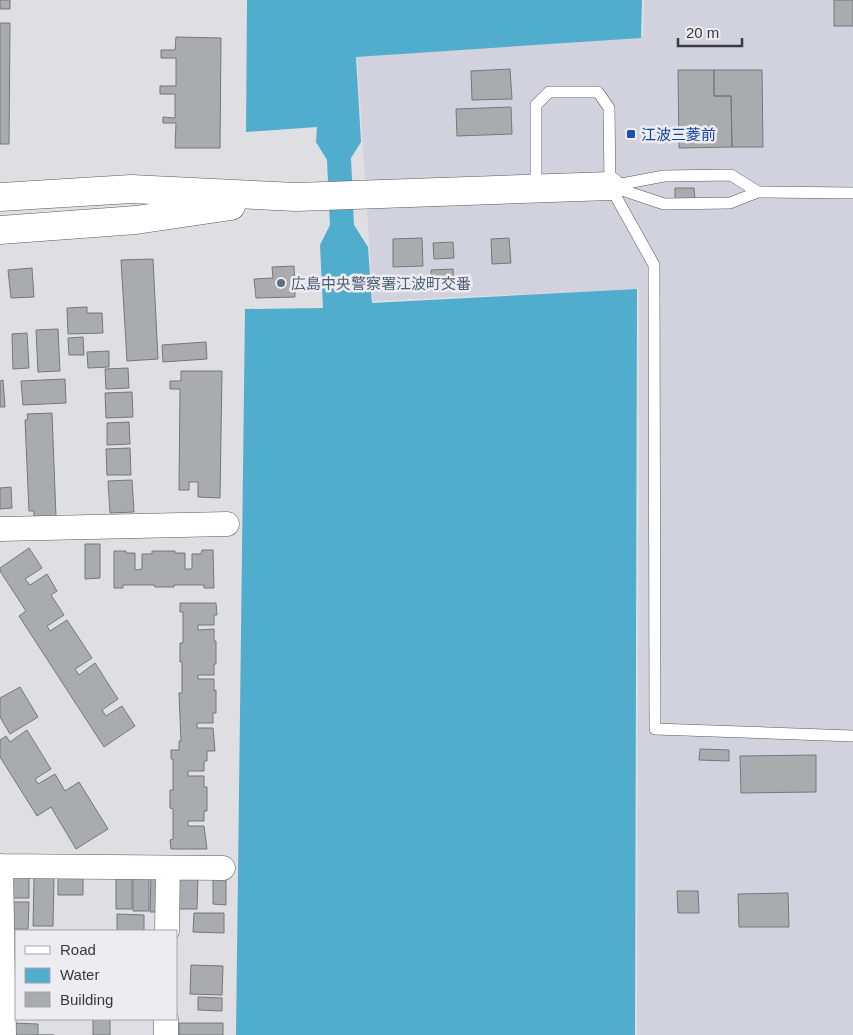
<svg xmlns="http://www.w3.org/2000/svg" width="853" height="1035" font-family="Helvetica,'Noto Sans JP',sans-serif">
	<rect width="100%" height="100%" fill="#dfdfe3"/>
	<!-- built -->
	<path fill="#d2d2de" d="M644,0H853V1035H637L639,289L373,301L357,57L643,36Z"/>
	<!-- water -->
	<path fill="#50adcd" d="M247,0H642L641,38L356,57L361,142L351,158L354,225L368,247L372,303L637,289L635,1035H236L245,309L323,308L320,245L330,225L327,160L316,142L317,127L246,132Z"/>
	<!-- building -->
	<path fill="#aaabaf" stroke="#77777b" d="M0,0H10V9H0Z
		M834,0H853V26H834Z
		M0,23H10L9,144H0Z
		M176,37L221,38L220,148H175L176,123H163V117L175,118V94H160V86H176V58H161V50H175Z
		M510,69L512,99L472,100L471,71Z
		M678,70H714V96H731L732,147L679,148Z
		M714,70H762L763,147H732L731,96H714Z
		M511,107L512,134L457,136L456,109Z
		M675,188H694L695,199H675Z
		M422,238L423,266L393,267V239Z
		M509,238L511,263L492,264L491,239Z
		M453,242L454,258L434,259L433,243Z
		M153,259L158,359L127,361L121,260Z
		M294,266L295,297L256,298L254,279L273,278L272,267Z
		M32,268L34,297L11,298L8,270Z
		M453,269L454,287L432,289L431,270Z
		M87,307V313H102L103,333L68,334L67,308Z
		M58,329L60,371L38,372L36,330Z
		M27,333L29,368L13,369L12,334Z
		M83,337L84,355H69L68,338Z
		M206,342L207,359L163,362L162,345Z
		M109,351V367L88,368L87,352Z
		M128,368L129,388L106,389L105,369Z
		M181,371H222L220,498L198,497V482H189V490H179L180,389H170V381H181Z
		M65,379L66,403L23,405L21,381Z
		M3,380L5,407H0V381Z
		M132,392L133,417L106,418L105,393Z
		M52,413L56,517L34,518V511H29L25,420L28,419L27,414Z
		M129,422L130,444L107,445V423Z
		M130,448L131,475H107L106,449Z
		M132,480L134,512L110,513L108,481Z
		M11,487L12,508L0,509V488Z
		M85,544H100V578L85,579Z
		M29,548L42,568L25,579L30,585L47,574L57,591L51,595L64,615L47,626L50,631L67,620L92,658L75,669L79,675L95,663L118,699L102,710L106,716L122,706L135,726L104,747L19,616L26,611L0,571V568Z
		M202,550H213L214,588H204V585H174V587H155L154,585H123V588H114V551H126V553H135V570L142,569V554H152V551H175V553H185V569H192V554H201Z
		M180,603H216L217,615H214V625H198V630L214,629V641H216V664H214V675H198V679H214V691L216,690V713H213V723H197V728H213L215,751H207V761H204V771H188V776H204V787H207V811H204V821H188V826H204L207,849H171L170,840L173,839V809L170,808V790H173V759H171V750H179V741H181L179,693H182V662H180V643H183V612H180Z
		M20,687L38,717L10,734L0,717V698Z
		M27,730L51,769L35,779L38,784L55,774L65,791L79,782L108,829L76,849L51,807L37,816L0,757V740L6,736L10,742Z
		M700,749L729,750V761L699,760Z
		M816,755V792L741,793L740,756Z
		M7,875H29V898H7Z
		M116,875H132V909H116Z
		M177,875L198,876L197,909H176Z
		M58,876L83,877V895H58Z
		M34,877L54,878L53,926H33Z
		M133,877H149V911H133Z
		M151,877L163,878L162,912H150Z
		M213,879H226V905L213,904Z
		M677,891H698L699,913H678Z
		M788,893L789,927H739L738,894Z
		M9,902H29L28,929H9Z
		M194,913H224V933L193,932Z
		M117,914L144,915V931H117Z
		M191,965L223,966L222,995L190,994Z
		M198,997L222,998V1011L198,1010Z
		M93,1019H110V1035H93Z
		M12,1023L38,1024V1035H54H12Z
		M179,1023H223V1035H179Z"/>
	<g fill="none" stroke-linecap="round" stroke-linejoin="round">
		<!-- service casing -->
		<g stroke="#59585c" stroke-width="12">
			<path id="service" d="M610,186L664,204L730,203L758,192L853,193
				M611,186L664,176L731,175L758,192
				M536,188V105L549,92H598L609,108L610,186L654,265L655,729L853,736"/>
		</g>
		<!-- minor casing -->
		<g stroke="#59585c" stroke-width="25">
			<path id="minor" d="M0,529L227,524
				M0,866L223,868
				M1,866L4,1035
				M167,931L168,868
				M166,1035V1019"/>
		</g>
		<!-- tertiary casing -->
		<g stroke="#59585c" stroke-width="29">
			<path id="tertiary" d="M0,197L131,189L296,197L610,186
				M0,230L136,220L231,206"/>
		</g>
		<!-- service -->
		<use href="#service" stroke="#fff" stroke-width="11"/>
		<!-- minor -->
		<use href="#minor" stroke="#fff" stroke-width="24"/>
		<!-- tertiary -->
		<use href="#tertiary" stroke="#fff" stroke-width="28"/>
	</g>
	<!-- markers -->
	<rect fill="#1a4fb4" stroke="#ececf1" stroke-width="2" x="626" y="129" width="10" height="10" rx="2.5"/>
	<circle fill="#5c6f8a" stroke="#ececf1" stroke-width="2" cx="281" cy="283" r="5"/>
	<g text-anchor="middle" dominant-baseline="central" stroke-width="5" stroke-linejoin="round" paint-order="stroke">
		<!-- transit labels -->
		<g font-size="15" fill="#164399" stroke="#ececf1" text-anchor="start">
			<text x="641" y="134">江波三菱前</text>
		</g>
		<!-- service labels -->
		<g font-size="15" fill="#4e5e75" stroke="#ececf1" text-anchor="start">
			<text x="291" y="283">広島中央警察署江波町交番</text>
		</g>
	</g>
	<!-- legend -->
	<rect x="15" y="930" width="162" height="90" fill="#ececf1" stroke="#a5a5a9"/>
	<rect x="25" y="946" width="25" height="8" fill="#ffffff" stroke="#a5a5a9"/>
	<text x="60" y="955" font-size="15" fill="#3a3a3c">Road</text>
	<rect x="25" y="968" width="25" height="15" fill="#50adcd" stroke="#a5a5a9"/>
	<text x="60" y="980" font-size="15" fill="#3a3a3c">Water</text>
	<rect x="25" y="992" width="25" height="15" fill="#aaabaf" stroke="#a5a5a9"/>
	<text x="60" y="1005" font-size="15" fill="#3a3a3c">Building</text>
	<!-- scale -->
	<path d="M678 38v8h64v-8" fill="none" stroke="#3a3a3c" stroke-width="2.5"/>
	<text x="686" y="38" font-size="15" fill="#3a3a3c" stroke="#ececf1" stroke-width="4" paint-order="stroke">20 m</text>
</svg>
